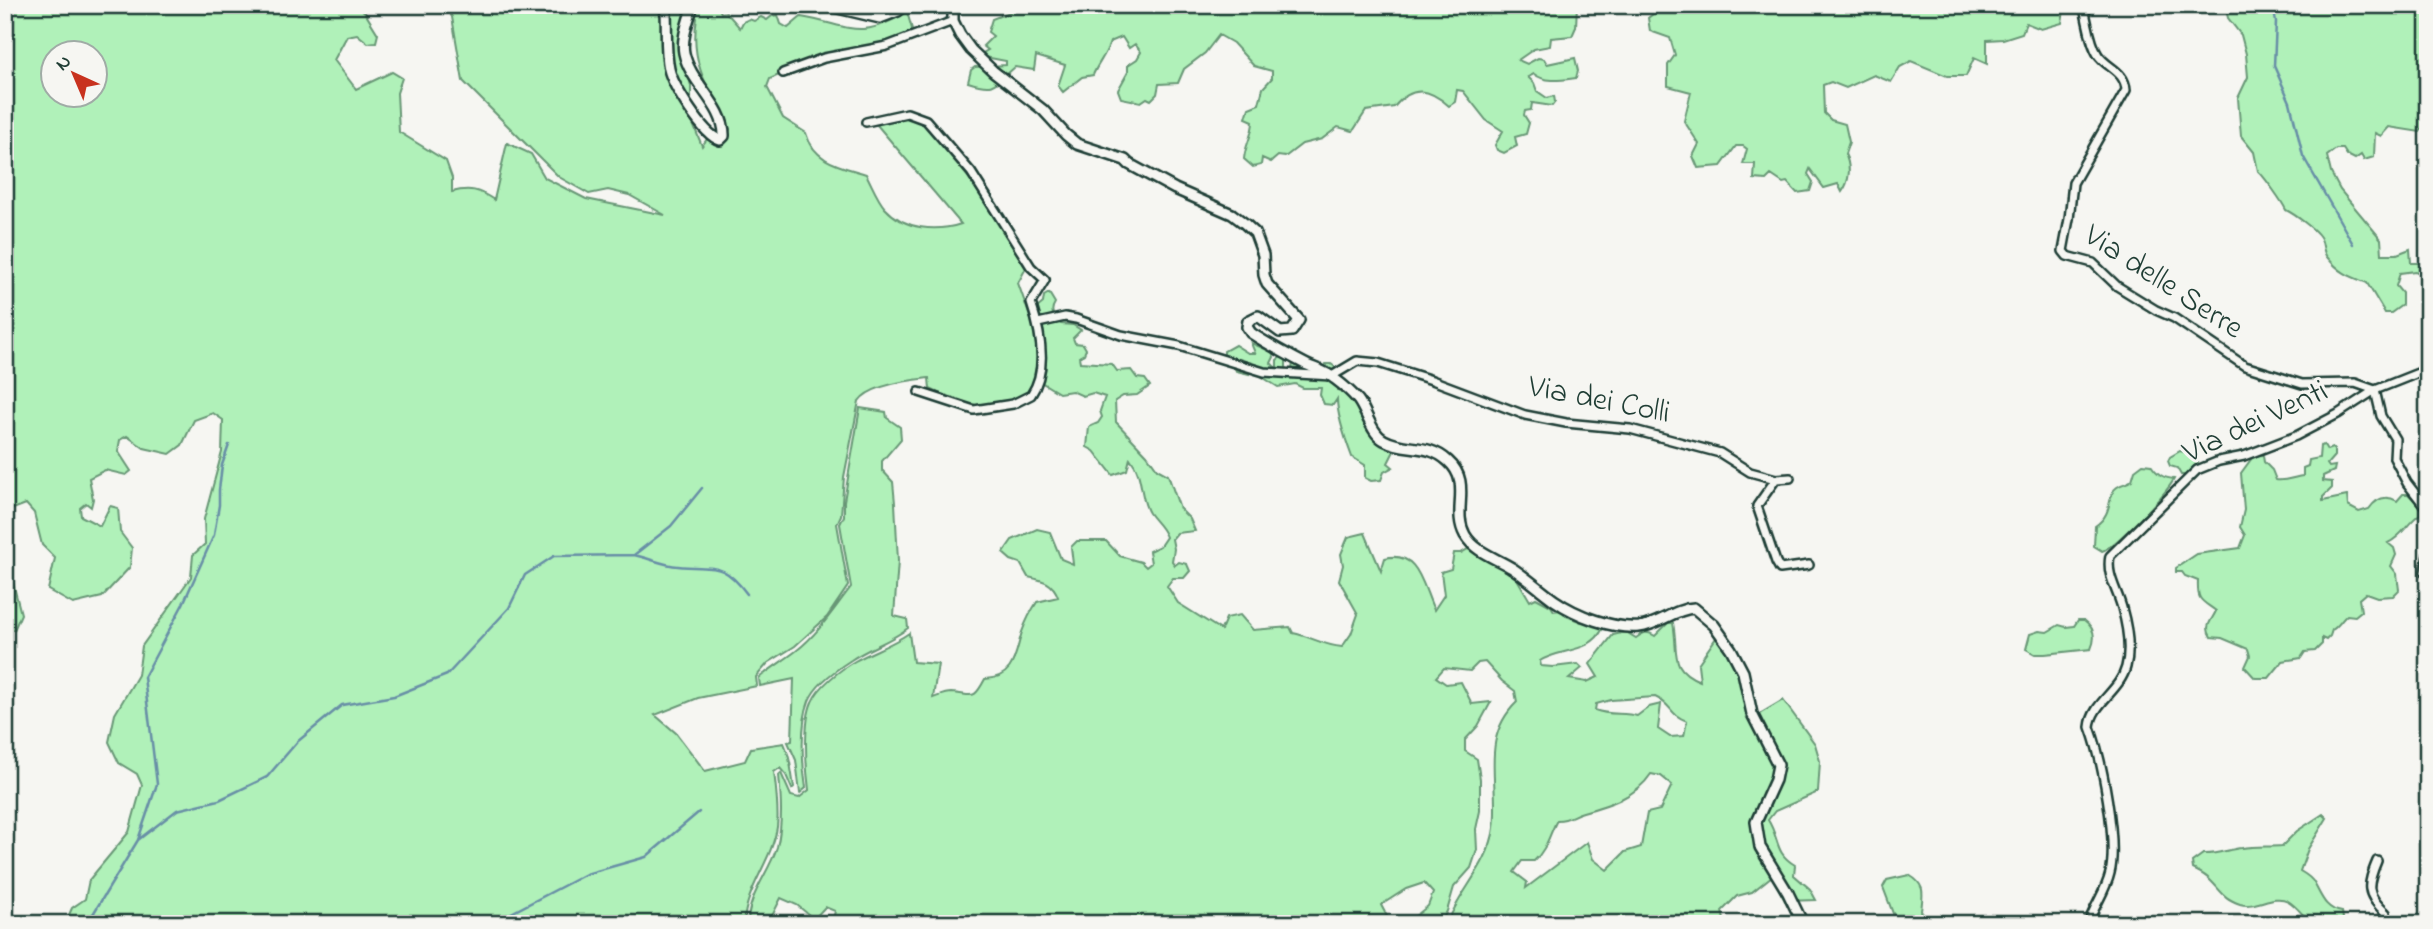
<svg xmlns="http://www.w3.org/2000/svg" width="2433" height="929" font-family="'Indie Flower',sans-serif">
	<rect width="100%" height="100%" fill="#f6f6f2"/>
	<filter id="ink" filterUnits="userSpaceOnUse"><feTurbulence type="fractalNoise" baseFrequency=".0143" numOctaves="2"/><feDisplacementMap in="SourceGraphic" scale="14" xChannelSelector="R" yChannelSelector="G"/><feConvolveMatrix kernelMatrix="1 2 1 2 8 2 1 2 1" color-interpolation-filters="sRGB"/></filter>
	<g filter="url(#ink)">
		<!-- green -->
		<path fill="#b0f1b9" stroke="#689776" stroke-width="2" fill-rule="evenodd" d="M5,5H363L362,8L378,34L376,42L368,43L357,34L347,36L334,60L356,89L392,72L402,78L397,93L399,132L446,161L452,178V192C470,187 479,190 494,200L507,143L531,154L545,178L586,199L665,215L629,195L608,190L589,194L559,177L463,81L452,17L445,5H718L721,13L726,12L740,28L743,22L749,19L754,21L761,17L767,20L772,16L778,15L781,24L788,28L801,17C850,25 858,42 907,12L914,36C865,48 815,58 770,79L767,87L783,118L806,133C814,162 840,166 866,174C872,185 877,199 885,208C905,230 936,232 961,224L877,125L884,121L908,116L923,122L934,131L946,150L977,188L1026,268L1018,283L1036,334L1038,352L1033,388L1029,393L1021,399L983,407H969L930,389L929,378C910,380 870,385 859,401L844,477L841,515L837,524L848,586L827,617L795,646L768,663L756,677L757,686L698,698L655,715L676,733L705,771L745,761L751,748L784,743C791,758 791,771 794,787L792,789L786,775L780,768L774,772C776,789 779,809 777,827C772,861 745,889 744,924H65L72,908L85,899L89,880L129,832L142,785L137,774L119,763L109,742L115,714L138,675L142,646L191,577L193,555L205,544L204,519L222,452L223,420L213,413L194,420L182,445L170,454L144,448L127,436L120,440L118,451L131,471L126,475L105,470L89,478L93,499L91,507L86,503L80,508L81,516L100,526L110,506L118,508L120,532L132,548L130,567L102,597L73,604L48,590L55,558L42,545L34,513L26,504L5,512ZM690,15L697,18C689,63 709,91 730,129L724,142L707,139L702,146L691,119V86L681,44ZM52,52H94V94H52Z
			M1017,5H1577L1576,27L1572,36L1551,38L1550,46L1534,49L1518,60L1527,64L1538,58L1544,59L1547,64L1575,58L1578,71L1576,78C1561,80 1546,83 1534,74L1528,77L1534,83L1537,91L1547,98L1554,96L1555,102L1552,106L1532,103L1531,110L1525,111L1524,115L1529,123L1526,134L1515,137L1517,146L1504,153L1497,150L1495,145L1503,131L1486,120L1463,91L1457,90L1455,102L1449,106C1429,88 1412,85 1394,107L1366,111L1353,131L1338,127L1322,139L1302,144L1285,157L1278,156L1271,162L1262,158L1261,165L1253,167L1244,159C1245,145 1253,135 1253,121L1246,118L1249,108L1259,104L1263,88L1272,78V71L1254,66L1233,43L1219,35L1205,53L1184,69L1178,83L1159,84L1157,94L1151,100L1147,98L1141,102L1121,98L1118,90L1128,72V65L1137,59L1141,52L1135,44L1129,48L1122,37L1110,42C1106,55 1098,63 1093,75L1082,77L1063,92L1058,86L1065,65L1036,56L1034,70L1015,67C994,85 995,91 968,82L971,70L975,67L1006,65V61L985,57L983,53L988,50L983,46L993,36L988,32L992,19L1010,12L1012,7Z
			M1664,5H2067L2064,10L2062,23L2041,29L2026,23L2022,33L2003,39L1987,40V64L1974,58L1966,76H1947L1911,61L1900,67L1891,82L1874,75L1846,88L1831,82L1823,85L1824,113L1831,120L1845,124L1849,142L1845,154C1851,166 1850,181 1842,192L1838,184L1824,188L1810,169L1808,174L1813,182L1810,191L1797,193L1787,182L1783,183L1771,175L1766,180L1754,179L1755,164H1743L1747,149L1743,146H1736L1721,166L1698,168L1693,156L1699,144L1684,121L1691,92L1668,86V65L1675,55L1670,38L1650,31L1648,18Z
			M2225,5H2428V125H2424L2420,132L2389,127L2381,136L2375,133L2374,157L2364,160L2361,155L2355,159L2347,155L2343,149H2336L2327,156L2331,173L2340,190L2381,239L2382,254H2397L2410,249L2411,263H2421L2428,258V276L2415,271L2400,273L2396,286L2402,293V305L2391,313H2385L2367,283C2349,276 2340,273 2327,257C2322,251 2324,243 2320,237C2315,229 2294,214 2286,210C2283,203 2264,176 2258,171L2254,152L2241,136L2238,98L2248,77L2246,54L2241,35L2228,18Z
			M1049,293L1055,303C1049,312 1054,317 1061,324L1073,325L1081,330L1073,338L1075,343L1083,344L1086,349L1084,354L1079,357L1080,362L1112,364L1117,371L1131,370L1137,378L1145,379L1150,386L1137,395L1123,396L1115,401L1116,422L1147,455L1157,469L1168,475L1180,509L1190,519L1195,531L1177,533L1172,539L1174,549L1172,561L1175,565L1179,562L1187,564L1190,571L1184,578H1173L1167,586L1178,603L1221,630L1226,618L1240,615L1253,630L1290,627L1293,633C1312,637 1322,645 1342,647L1351,634L1358,614L1339,580L1343,565L1341,554L1348,537L1365,533L1381,571L1385,558C1419,550 1422,585 1434,610L1444,595L1441,572L1451,569L1454,553H1461L1468,549L1513,572L1530,601L1536,598L1551,606L1554,611L1561,610L1566,616L1581,622L1584,620L1592,625H1600L1603,628C1591,654 1559,648 1540,661L1541,666L1553,667L1578,664L1582,668L1569,679L1587,682L1598,677L1590,664L1613,635L1626,632L1636,638C1644,632 1647,631 1655,636L1668,623H1673C1679,652 1668,668 1700,681L1698,664L1716,638C1722,645 1729,652 1733,660C1743,679 1740,702 1751,719L1783,700L1815,744L1820,761L1818,792L1775,811L1768,820C1780,839 1774,853 1795,865L1794,875L1810,889L1816,900L1785,901L1772,876L1752,892L1737,896L1722,911L1725,924H1447C1460,890 1489,865 1494,828C1500,782 1479,739 1517,702L1515,691L1502,681L1485,662L1478,663L1470,671L1444,668L1436,677L1446,684L1461,682L1472,704L1491,702L1478,726L1465,740V751L1477,759L1480,779V811L1476,829L1477,850L1471,868L1454,887L1447,911L1440,924H1416L1413,918L1428,906L1433,893L1424,883L1406,889L1381,905L1391,924H832L835,911L825,907L814,919L797,905L781,898L768,924L748,923C748,895 769,873 777,847C783,823 781,799 779,775L781,773L791,796L799,798L809,790C806,768 803,722 812,702C818,687 841,669 855,661C873,651 892,645 909,633L913,662L938,664L933,698C939,696 945,693 951,693C973,694 973,702 985,679C1015,678 1015,654 1022,632C1026,621 1031,611 1037,602L1058,597C1053,582 1042,580 1028,577L1020,563L1011,560L1003,553L1012,540L1037,529L1050,532L1061,559L1073,564L1071,547L1077,541H1106L1120,556L1141,562L1146,567L1151,563L1149,551L1160,546L1166,537C1162,526 1155,522 1149,513C1139,497 1144,476 1130,458L1127,470L1113,475L1094,451L1087,447L1089,427L1098,423L1102,417L1100,411L1105,397L1093,393L1083,396L1072,391L1059,393L1041,382C1044,356 1044,334 1037,308L1043,303L1044,296ZM1655,697C1673,705 1668,714 1687,721L1684,736L1670,737L1658,729L1661,704L1649,707L1637,716C1623,712 1610,716 1595,710L1596,704L1611,700ZM1651,774L1661,776L1672,785L1660,810L1647,813L1641,847L1625,852L1607,870L1593,859L1587,842L1526,888L1527,882L1514,872L1522,861H1534C1547,849 1549,835 1557,820C1570,820 1572,815 1583,812C1609,805 1636,797 1651,774Z
			M1251,343L1272,352L1274,357L1271,363L1275,367H1277V360L1282,356L1286,359V368L1292,371L1293,361L1302,365L1301,368H1306L1307,371L1322,372L1326,364H1331L1339,370L1338,390C1360,400 1364,422 1383,432L1381,442L1394,451L1388,463L1393,467L1384,472L1381,480L1371,481L1365,478V465L1352,457C1346,441 1337,416 1337,399L1333,405L1324,404L1320,395L1321,388H1303L1295,384L1278,387L1256,373V367L1253,364L1249,366V374L1236,371L1233,363L1224,356V351L1235,345L1248,353H1255Z
			M860,408L886,412L887,418L900,427L901,439L882,461V470L893,482L895,503L898,561L894,616L907,619L908,628C890,642 870,647 851,660C837,669 815,685 809,701C800,724 802,764 806,788L800,793L796,760L788,742L792,741L794,679L760,686L759,678C771,668 783,661 796,651C819,633 833,610 851,587L840,524L844,516V501Z
			M2324,445L2327,450L2332,448L2334,450V456L2327,464L2329,467L2335,466L2334,471L2323,476V481L2332,482V488L2323,497V501L2347,496L2348,506L2359,512L2369,509C2376,499 2385,494 2397,501L2403,494H2408L2420,506V514C2407,523 2403,536 2388,543L2394,548L2396,555L2391,566L2397,574L2399,590L2393,596L2377,597L2366,593L2359,599L2361,611L2355,616L2347,615C2341,620 2339,626 2332,630L2330,636L2326,640L2322,638V644L2315,651L2305,652L2301,658L2283,661L2269,678H2255L2245,667L2250,656L2248,649L2222,638L2211,637C2204,626 2211,622 2216,611C2201,600 2197,601 2198,581L2185,576L2182,572H2176V568L2197,554L2240,548L2245,535L2240,527L2244,510L2241,473L2252,458L2259,453L2263,456L2264,462L2272,470L2276,480C2285,482 2293,477 2303,476V468L2308,466L2309,460L2319,458L2320,446Z
			M2180,451L2192,454L2198,462L2186,475H2181L2177,468L2170,466L2168,461L2170,457Z
			M2143,464L2151,465C2157,474 2163,478 2174,479C2168,492 2114,548 2102,551L2094,546L2095,526C2114,514 2107,494 2116,488C2120,484 2127,484 2132,480L2135,470Z
			M5,579H12L21,614L14,630L5,628Z
			M2078,620H2084C2095,628 2096,638 2091,649L2045,654H2035L2026,649L2030,634L2039,631L2047,632L2059,625L2066,627L2074,626Z
			M2323,814L2327,818L2308,849L2300,871C2305,874 2311,877 2314,883C2321,895 2325,910 2342,912L2343,918L2337,924H2312C2304,917 2297,906 2288,901C2273,893 2256,909 2240,904C2223,898 2222,892 2211,881C2206,875 2199,872 2193,869L2192,862L2203,854C2218,855 2228,849 2242,848C2255,846 2269,847 2282,846L2297,831Z
			M1909,875C1926,885 1923,893 1921,911L1931,924H1897L1883,887L1887,880Z"/>
		<g fill="none" stroke-linecap="round" stroke-linejoin="round">
			<!-- stream -->
			<path stroke="#678fa6" stroke-width="2.5" d="M2273,5L2276,22L2274,66L2290,102L2303,156L2353,244
				M634,555C648,558 664,565 678,566C714,570 722,560 747,594
				M138,840L157,784L144,677L183,604L214,535L219,505V490L222,465L229,445
				M87,924L138,840L177,810L219,800L267,777L297,742L342,705L394,696L447,675L509,608L525,575L554,556L634,555L671,526L702,488
				M490,924L586,874L646,857L699,812"/>
			<!-- minor casing -->
			<g stroke="#1f3d34" stroke-width="12">
				<path id="minor" d="M2083,5C2088,21 2089,41 2098,55C2107,68 2125,71 2126,90L2073,183L2069,219L2063,251L2067,256L2093,263L2117,286L2156,310L2174,318L2245,366L2302,384L2355,383L2375,390
					M783,73L824,58L887,46L953,21
					M866,122L907,113L926,120L971,172L1031,267L1045,280L1031,303C1040,330 1049,369 1031,395L1013,404L974,410L919,392
					M1038,323L1065,317L1076,319L1121,335L1179,346L1264,372L1332,376L1357,361L1378,363L1432,380L1525,415L1566,423L1630,429L1720,453L1750,472L1776,479L1790,478
					M2375,390L2381,416L2395,439L2394,458L2407,483L2428,510
					M1776,479L1757,506L1776,562L1780,569L1809,565
					M2428,555L2425,572L2428,578
					M2377,861C2367,885 2365,894 2386,913L2385,924
					M2088,924C2094,906 2106,891 2110,873C2118,841 2102,759 2090,727C2092,703 2120,691 2126,667C2131,648 2127,626 2122,608C2117,589 2106,575 2110,556L2197,470L2219,461L2244,456L2296,436L2338,414L2375,390L2428,369"/>
			</g>
			<!-- tertiary casing -->
			<g stroke="#1f3d34" stroke-width="14">
				<path id="tertiary" d="M663,5L666,13C667,31 665,51 669,69C673,86 703,135 720,140L724,136C725,106 690,83 684,53C681,39 689,19 693,5
					M825,5L880,18L898,11L905,5
					M953,5V21L960,35L971,50L993,71L1043,110L1066,135L1077,144L1125,160L1129,164L1175,189L1232,214L1244,223L1255,233L1263,255L1264,275L1267,284L1299,320L1292,331L1280,332L1258,316L1248,321L1247,327L1251,333C1269,345 1288,355 1307,365C1316,369 1327,372 1335,379C1343,385 1352,393 1358,400C1367,412 1371,433 1384,440C1406,452 1427,442 1448,461C1473,483 1451,510 1465,535C1475,552 1496,558 1512,568C1527,578 1540,590 1554,600C1577,616 1612,629 1639,627C1659,625 1674,609 1694,608L1714,625L1731,649L1743,672L1752,714L1778,765L1775,780L1756,822L1760,847L1788,893L1803,924"/>
			</g>
			<!-- minor -->
			<use href="#minor" stroke="#f6f6f2" stroke-width="7"/>
			<!-- tertiary -->
			<use href="#tertiary" stroke="#f6f6f2" stroke-width="9"/>
		</g>
	</g>
	<g text-anchor="middle" dominant-baseline="central" stroke-width="6" stroke-linejoin="round" paint-order="stroke">
		<!-- street labels -->
		<g font-size="32" fill="#1f3d34" stroke="#f6f6f2">
			<text transform="translate(2163 283) rotate(33)">Via delle Serre</text>
			<text transform="translate(1599 401) rotate(11)">Via dei Colli</text>
			<text transform="translate(2256 423) rotate(-25)">Via dei Venti</text>
		</g>
	</g>
	<!-- margin -->
	<rect width="2433" height="929" fill="none" stroke="#f6f6f2" stroke-width="28"/>
	<rect x="14" y="14" width="2405" height="901" fill="none" stroke="#1f3d34" stroke-width="2.5" filter="url(#ink)"/>
	<!-- north arrow -->
	<g transform="translate(74 74) rotate(316)"><circle r="33" fill="#f6f6f2" stroke="#a0aca6" stroke-width="2"/>
	<path d="M0-5L12 26L0 18L-12 26Z" fill="#c8321e"/>
	<text y="-10" font-size="19" font-weight="bold" text-anchor="middle" fill="#1f3d34">N</text>
	</g>
</svg>
